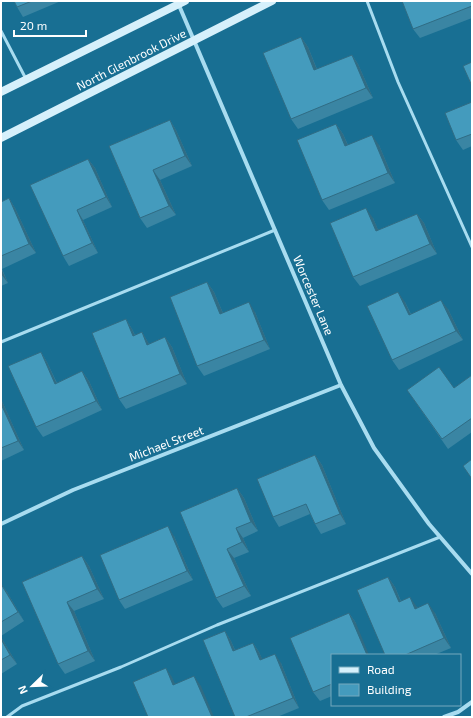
<svg xmlns="http://www.w3.org/2000/svg" width="473" height="718" font-family="'Exo 2',sans-serif">
	<rect width="100%" height="100%" fill="#186f93"/>
	<g fill="none" stroke-linecap="round" stroke-linejoin="round">
		<!-- service -->
		<path stroke="#a8dcf0" stroke-width="3" d="M367,1L398,82L472,247
			M1,31L26,79
			M1,342L275,230
			M7,717L22,706L121,667L217,625L440,537"/>
		<!-- minor -->
		<path stroke="#a8dcf0" stroke-width="4" d="M178,3L341,385L374,448L429,524L472,574
			M1,524L73,490L341,385
			M444,717L458,712L472,702"/>
		<!-- secondary -->
		<path stroke="#d6f0fb" stroke-width="8" d="M1,92L185,1
			M1,138L272,1"/>
	</g>
	<!-- wall -->
	<path fill="#3a85a3" d="M14,1H61L23,17L17,7Z
		M472,1V18L420,38L413,29Z
		M301,37L308,47L317,69L352,55L358,64L373,98L298,129L291,119Z
		M472,102V146L463,150L456,140Z
		M170,120L176,130L192,166L160,180L176,215L147,228L140,218L109,146Z
		M336,124L343,134L348,145H379L395,183L329,210L322,200Z
		M88,159L95,168L112,207L83,220L98,253L69,266L63,256Z
		M9,198L15,208L36,253L2,269L8,283L1,286V202Z
		M417,214L424,223L437,254L360,286L353,277L373,218L378,230Z
		M207,282L214,292L223,313L255,312L270,349L204,376L197,366Z
		M405,302L411,314L448,309L463,340L399,370L392,360Z
		M126,319L132,329L135,335L142,332L149,344L165,337L172,347L187,384L126,409L119,399Z
		M41,352L47,362L57,383L82,371L89,381L102,410L43,437L36,427Z
		M472,375V432L448,449L407,390L454,388Z
		M1,399L24,450L1,461Z
		M315,455L322,465L346,524L321,534L315,524L310,514L279,527L273,517Z
		M237,488L244,498L258,531L243,538L249,552L234,558L251,596L223,608L216,598Z
		M174,536L193,580L125,609L119,600Z
		M82,556L89,566L104,599L74,611L95,661L65,674L58,664L22,582Z
		M388,577L395,587L401,601L417,607L418,608L435,613L451,648L434,655H385Z
		M1,584L7,592L24,621L1,636Z
		M349,613L356,623L332,655V696L320,701L313,692Z
		M225,631L231,641L235,650L253,643L259,652L262,659L281,663L299,708L277,717H235Z
		M1,637L17,664L1,674Z"/>
	<!-- shaded-wall -->
	<path fill="#306c84" d="M301,37L308,47L321,80L314,70Z
		M352,55L358,64L373,98L366,88Z
		M170,120L176,130L192,166L185,156Z
		M336,124L343,134L352,155L345,146Z
		M372,135L379,145L395,183L388,173Z
		M88,159L95,168L112,207L106,197Z
		M153,170L160,180L176,215L169,206Z
		M9,198L15,208L36,253L29,244Z
		M366,208L373,218L383,241L376,231Z
		M77,210L83,220L98,253L92,243Z
		M417,214L424,223L437,254L430,244Z
		M1,268L8,283L1,274Z
		M207,282L214,292L227,323L220,314Z
		M398,292L405,302L415,324L409,315Z
		M441,300L448,309L463,340L456,331Z
		M249,302L255,312L270,349L264,340Z
		M126,319L132,329L139,345L133,336Z
		M142,332L148,342L153,354L147,345Z
		M165,337L172,347L187,384L180,374Z
		M41,352L47,362L61,393L55,384Z
		M82,371L89,381L102,410L96,401Z
		M1,399L24,450L18,441L1,404Z
		M315,455L322,465L346,524L340,514Z
		M237,488L244,498L258,531L251,522Z
		M168,526L174,536L193,580L187,571Z
		M236,528L243,538L249,552L242,542Z
		M227,549L234,558L251,596L244,586Z
		M82,556L89,566L104,599L97,589Z
		M388,577L395,587L405,612L399,602Z
		M1,584L7,592L24,621L18,612Z
		M410,597L417,607L422,619L415,609Z
		M67,602L74,611L95,661L88,651Z
		M428,603L435,613L451,648L444,638Z
		M349,613L356,623L369,655H367Z
		M225,631L231,641L239,660L233,651Z
		M1,637L17,664L10,655L1,639Z
		M253,643L259,652L267,669L260,660Z
		M275,654L281,663L299,708L293,698Z
		M166,668L172,677L180,695L173,685Z
		M194,676L201,686L214,717H212Z"/>
	<!-- building -->
	<path fill="#449bbd" stroke="#306c84" d="M14,1H32L17,7Z
		M402,1H471L472,6L413,29Z
		M301,37L314,70L352,55L366,88L291,119L263,53Z
		M472,62V86L463,66Z
		M472,102V134L456,140L445,113Z
		M170,120L185,156L153,170L169,206L140,218L109,146Z
		M336,124L345,146L372,135L388,173L322,200L297,140Z
		M88,159L106,197L77,210L92,243L63,256L30,185Z
		M9,198L29,244L1,256V202Z
		M366,208L376,231L417,214L430,244L353,277L330,223Z
		M207,282L220,314L249,302L264,340L197,366L170,297Z
		M398,292L409,315L441,300L456,331L392,360L367,306Z
		M126,319L133,336L142,332L147,345L165,337L180,374L119,399L92,333Z
		M41,352L55,384L82,371L96,401L36,427L8,366Z
		M439,367L454,388L472,375V418L442,439L407,390Z
		M1,404L18,441L1,448Z
		M315,455L340,514L315,524L306,504L273,517L257,479Z
		M472,459V479L463,466Z
		M237,488L251,522L236,528L242,542L227,549L244,586L216,598L180,512Z
		M168,526L187,571L119,600L100,555Z
		M82,556L97,589L67,602L88,651L58,664L22,582Z
		M388,577L399,602L410,597L415,609L428,603L444,638L405,655H385L357,590Z
		M1,584L18,612L1,622Z
		M349,613L367,655H332V684L313,692L290,638Z
		M225,631L233,651L253,643L260,660L275,654L293,698L246,717H235L203,640Z
		M1,639L10,655L1,660Z
		M166,668L173,685L194,676L212,717H148L133,682Z"/>
	<g text-anchor="middle" dominant-baseline="central" stroke-width="3" stroke-linejoin="round" paint-order="stroke">
		<!-- street labels -->
		<g font-size="12" fill="#fff" stroke="#186f93">
			<text transform="translate(131 59) rotate(-27)">North Glenbrook Drive</text>
			<text transform="translate(314 295) rotate(67)">Worcester Lane</text>
			<text transform="translate(166 443) rotate(-21)">Michael Street</text>
		</g>
	</g>
	<!-- border -->
	<rect width="473" height="718" fill="none" stroke="#ffffff" stroke-width="4"/>
	<!-- legend -->
	<rect x="331" y="654" width="130" height="52" fill="#186f93" stroke="#74a9be"/>
	<rect x="339" y="667" width="20" height="6" fill="#d6f0fb" stroke="#74a9be"/>
	<text x="367" y="674" font-size="12" fill="#ffffff">Road</text>
	<rect x="339" y="684" width="20" height="12" fill="#449bbd" stroke="#74a9be"/>
	<text x="367" y="694" font-size="12" fill="#ffffff">Building</text>
	<!-- north arrow -->
	<g transform="translate(32 686) rotate(247)" stroke="#186f93" stroke-width="3" paint-order="stroke">
	<path d="M0-3L7 15L0 10L-7 15Z" fill="#ffffff"/>
	<text y="-6" font-size="11" font-weight="bold" text-anchor="middle" fill="#ffffff">N</text>
	</g>
	<!-- scale -->
	<path d="M14 30v6h72v-6" fill="none" stroke="#ffffff" stroke-width="2"/>
	<text x="20" y="30" font-size="12" fill="#ffffff" stroke="#186f93" stroke-width="3" paint-order="stroke">20 m</text>
</svg>
